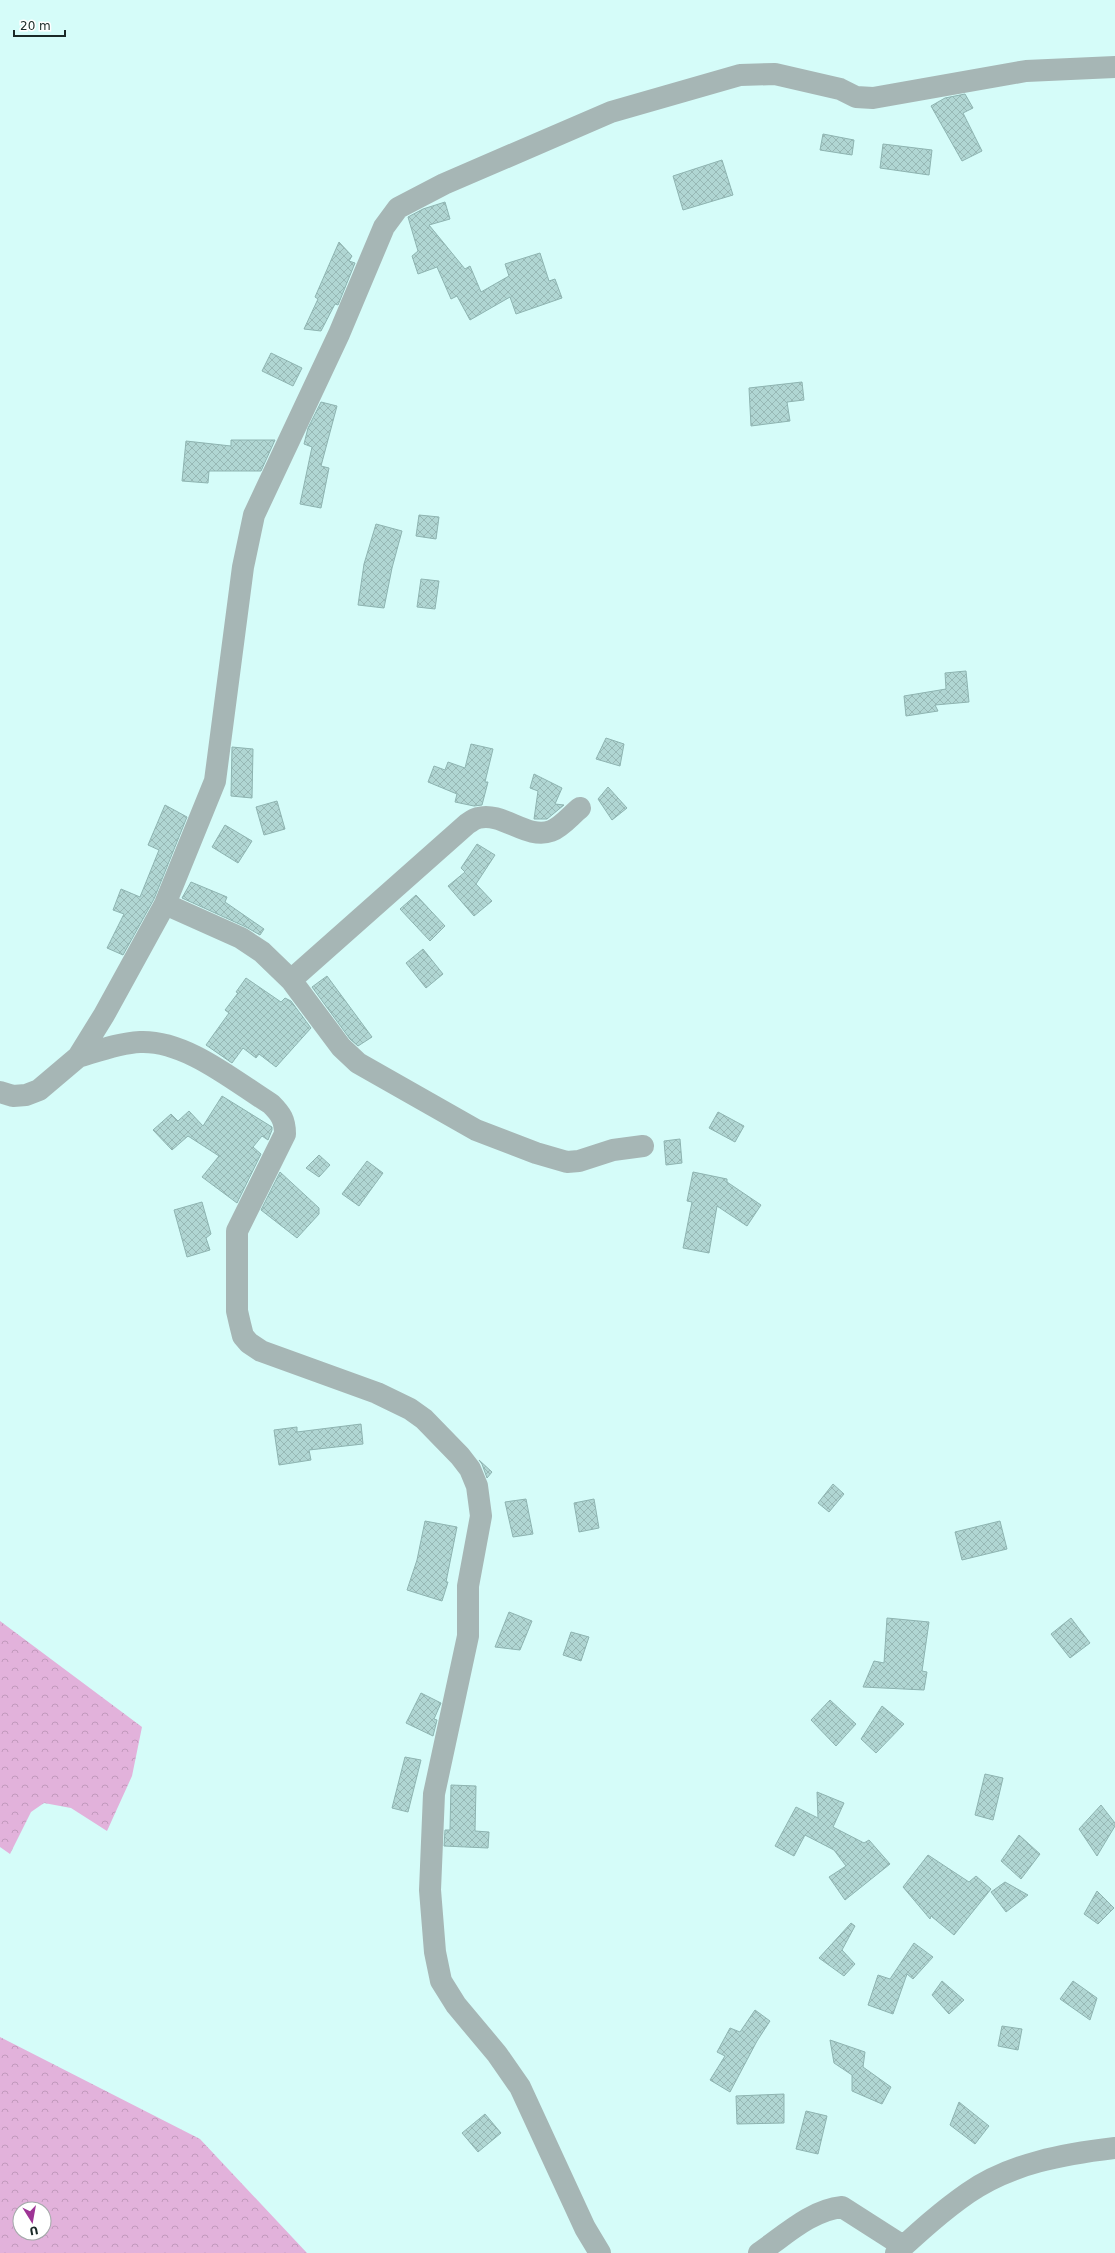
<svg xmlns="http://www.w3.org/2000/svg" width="1115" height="2253" font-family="'DejaVu Sans',sans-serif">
	<defs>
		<pattern id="forest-crowns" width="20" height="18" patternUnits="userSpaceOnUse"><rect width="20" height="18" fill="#e2b2db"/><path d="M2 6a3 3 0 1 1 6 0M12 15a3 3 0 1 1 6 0" fill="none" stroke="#c199bc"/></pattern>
		<pattern id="building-cross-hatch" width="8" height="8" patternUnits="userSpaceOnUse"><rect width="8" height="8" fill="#b0d6d3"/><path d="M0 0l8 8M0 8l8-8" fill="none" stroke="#97b8b5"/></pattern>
	</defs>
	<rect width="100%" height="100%" fill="#d5fcf9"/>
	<!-- forest -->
	<path fill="url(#forest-crowns)" fill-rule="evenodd" d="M0,1621L142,1727L132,1776L107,1831L71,1808L44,1803L31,1812L10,1854L0,1847Z
		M0,2037L200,2139L307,2253H0ZM20,2209H44V2233H20Z"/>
	<!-- building -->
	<path fill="url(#building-cross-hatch)" stroke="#8eb4b1" d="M965,94L973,108L963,113L982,151L962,161L931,106L945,98Z
		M823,134L854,140L852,155L820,150Z
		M883,144L932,150L929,175L880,168Z
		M722,160L733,195L683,210L673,176Z
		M445,202L450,219L429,225L465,269L470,266L481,292L509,276L505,264L540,253L549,281L555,279L562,298L516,314L510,297L470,320L457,296L451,299L437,267L418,274L412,256L418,251L408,217L423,209Z
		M339,242L352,256L349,261L355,263L338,305L335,304L321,331L304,329L318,299L315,297Z
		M271,353L302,368L293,386L262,371Z
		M802,382L804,400L787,402L790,421L751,426L749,388Z
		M321,402L337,406L321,466L329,468L321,508L300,504L312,447L304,444L308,428Z
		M231,440H275L261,471H209L208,483L182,481L186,441L231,446Z
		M419,515L439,517L436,539L416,536Z
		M376,524L402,531L392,568L384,608L358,605L364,564Z
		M421,579L439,581L435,609L417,607Z
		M966,671L969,702L935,705L938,711L906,716L904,696L946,689L945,673Z
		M606,738L624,744L620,766L596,759Z
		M471,744L493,749L485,782H488L482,805L474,806L455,802L457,794L428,782L434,766L445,770L448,762L465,768Z
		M232,747L253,749L252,798L231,796Z
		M534,774L562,788L555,804L564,805L547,819H534L538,791L530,788Z
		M608,787L627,808L612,820L598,799Z
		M277,801L285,829L264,835L256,807Z
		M165,805L187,817L154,899L123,955L107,948L124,914L113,910L121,889L140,897L159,850L148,845Z
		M225,825L252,841L238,863L212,847Z
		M477,844L495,855L476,884L492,901L474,916L448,886L465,872L461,868Z
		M191,882L227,897L225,902L264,929L260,935L246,927L182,898Z
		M416,895L445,926L430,941L400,909Z
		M423,949L443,974L426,988L406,963Z
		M327,976L372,1037L358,1046L350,1039L312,987Z
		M246,978L281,1002L285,998L291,1001L311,1028L276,1067L259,1054L256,1058L243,1048L232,1063L206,1045L229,1013L225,1010L238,993L236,992Z
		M222,1096L272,1127V1130L268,1140L262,1136L253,1147L261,1154L237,1203L202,1177L219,1156L188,1136L172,1150L153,1130L171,1114L178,1121L189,1111L203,1126Z
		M718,1112L744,1126L735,1142L709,1128Z
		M680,1139L682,1163L666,1165L664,1141Z
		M319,1155L330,1165L319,1177L306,1168Z
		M367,1161L383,1173L359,1206L342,1194Z
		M280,1172L319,1208V1214L297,1238L261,1210Z
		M693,1172L727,1179V1182L761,1205L747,1226L717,1206L709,1253L683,1248L692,1202L687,1201Z
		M202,1202L211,1234L206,1238L210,1250L187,1257L174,1210Z
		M361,1424L363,1444L309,1450L311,1460L279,1465L274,1430L297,1427V1432Z
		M479,1460L492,1472L487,1478L482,1464Z
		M833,1484L844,1494L829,1512L818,1503Z
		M526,1499L533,1534L513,1537L505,1502Z
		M594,1499L599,1528L579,1532L574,1503Z
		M425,1521L457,1527L446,1582H448L442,1601L407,1590L417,1560Z
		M1000,1521L1007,1549L962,1560L955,1532Z
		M509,1612L532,1621L520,1650L495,1647Z
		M887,1618L929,1622L922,1671L927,1672L924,1690L863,1687L874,1661L884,1663Z
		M1071,1618L1090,1643L1070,1658L1051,1634Z
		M571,1632L589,1637L581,1661L563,1655Z
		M421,1693L441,1703L434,1719L437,1720L433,1736L406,1723Z
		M830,1700L856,1724L836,1746L811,1720Z
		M882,1706L904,1724L876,1753L861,1739Z
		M405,1757L421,1760L408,1812L392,1808Z
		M985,1774L1003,1778L993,1820L975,1815Z
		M451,1785L476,1786L475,1831L489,1832L488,1848L444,1846L445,1830H450Z
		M817,1792L844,1803L833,1827L864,1843L869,1840L890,1864L845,1900L829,1877L846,1866L834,1850L805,1835L794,1856L775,1846L796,1807L818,1818Z
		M1101,1805L1115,1823V1826L1097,1856L1079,1829Z
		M1019,1835L1040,1854L1021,1879L1001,1861Z
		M928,1855L969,1882L976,1876L991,1889L954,1935L931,1916L930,1919L903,1887Z
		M1005,1882L1028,1895L1006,1912L991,1892Z
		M1097,1891L1114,1908L1098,1924L1084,1914Z
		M851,1923L855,1926L842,1950L855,1964L844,1976L819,1958Z
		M914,1943L933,1957L913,1979L907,1974L893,2014L868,2005L878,1975L890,1979Z
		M942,1981L964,2000L949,2014L932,1995Z
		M1073,1981L1097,1998L1090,2020L1060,1999Z
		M755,2010L770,2021L757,2041L730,2092L710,2080L725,2056L717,2052L730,2028L740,2032Z
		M1002,2026L1022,2029L1018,2050L998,2046Z
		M830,2040L865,2052L863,2067L891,2087L882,2104L852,2091V2075L834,2063Z
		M784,2094V2123L737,2124L736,2096Z
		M959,2102L989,2126L975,2144L950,2125Z
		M806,2111L827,2116L818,2154L796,2149Z
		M485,2114L501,2133L478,2152L462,2133Z"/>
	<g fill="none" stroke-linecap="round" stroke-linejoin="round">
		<!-- minor -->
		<path stroke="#a6b6b5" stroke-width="22" d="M165,904L241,938L262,952L291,980L341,1047L358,1063L476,1130L536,1153L567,1162L579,1161L613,1150L643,1146
			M291,980L467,824C470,822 474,819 478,818C502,811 527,840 551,831C562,827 571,815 580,808
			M78,1057C98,1051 119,1043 140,1042C186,1040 234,1081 271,1104C281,1114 285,1120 285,1134L237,1231V1311L240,1324L243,1336L249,1343L261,1351L377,1393L410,1409L424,1419L460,1456L470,1469L477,1486L481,1516L468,1586V1636L434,1794L430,1890L435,1952L441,1981L456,2005L497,2054L520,2087L585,2228L600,2253
			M0,1092L13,1096L26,1095L39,1090L78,1057L104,1015L165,904L215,781L243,567L254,515L339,334L384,227L398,208L444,184L611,112L740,75L775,74L840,89L856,97L873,98L1026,71L1115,67
			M759,2253C784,2236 811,2210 842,2207L903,2246
			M896,2253C919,2232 942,2211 968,2193C1011,2163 1065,2154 1115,2148"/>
	</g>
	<!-- north arrow -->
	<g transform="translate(32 2221) rotate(169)"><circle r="19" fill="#ffffff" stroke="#a3a9a9"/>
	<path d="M0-3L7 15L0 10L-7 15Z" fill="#9e3495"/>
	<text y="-6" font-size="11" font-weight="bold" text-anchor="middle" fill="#1a2927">U</text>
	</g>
	<!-- scale -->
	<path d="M14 30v6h51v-6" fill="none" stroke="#1a2927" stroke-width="2"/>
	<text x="20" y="30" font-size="12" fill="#1a2927" stroke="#ffffff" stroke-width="3" paint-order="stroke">20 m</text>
</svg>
